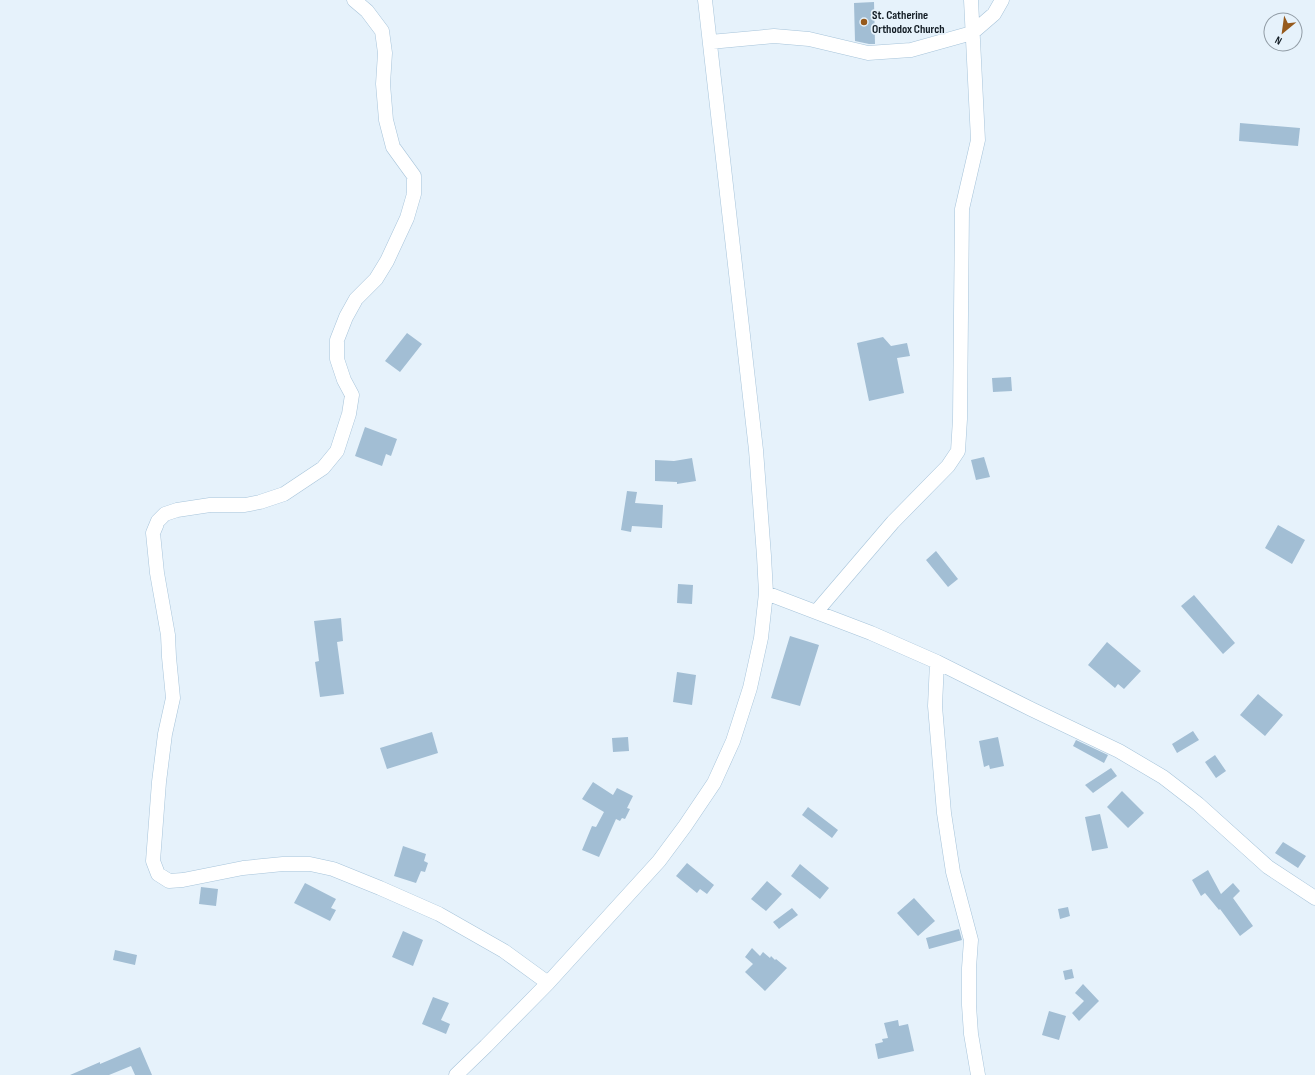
<svg xmlns="http://www.w3.org/2000/svg" width="1315" height="1075" font-family="'Sofia Sans Condensed',sans-serif">
	<rect width="100%" height="100%" fill="#e6f2fb"/>
	<!-- building -->
	<path fill="#a2bed4" d="M874,2L875,44H869L855,41L854,3Z
		M1240,123L1300,128L1298,146L1239,141Z
		M407,333L422,344L400,372L385,361Z
		M883,337L891,346L907,343L910,356L897,358L904,393L869,401L857,343Z
		M1011,377L1012,391L993,392L992,378Z
		M365,427L397,439L391,456L386,454L382,466L355,456Z
		M984,457L990,477L976,480L971,460Z
		M692,458L696,481L677,484V482L655,481V460L674,461Z
		M627,491L637,492L635,503L663,505L662,528L632,526L631,532L621,530Z
		M1278,525L1305,540L1292,564L1265,548Z
		M936,551L958,579L948,587L926,560Z
		M678,584L693,585L692,604L677,603Z
		M1194,595L1235,643L1223,654L1181,606Z
		M341,618L343,641L337,642L344,694L320,697L315,662L319,661L314,621Z
		M790,636L819,645L800,706L771,698Z
		M1107,642L1141,671L1124,689L1118,684L1115,688L1088,665Z
		M677,672L696,675L692,705L673,702Z
		M1258,694L1283,715L1265,736L1240,715Z
		M1193,731L1199,740L1177,753L1172,744Z
		M432,732L438,753L387,769L380,748Z
		M628,737L629,751L613,752L612,738Z
		M998,737L1004,766L990,769L989,765L984,767L979,741Z
		M1076,740L1108,755L1104,763L1073,746Z
		M1215,755L1226,771L1216,778L1205,762Z
		M1111,768L1117,776L1093,793L1085,785Z
		M593,782L613,795L617,788L633,796L627,808L630,809L625,819L622,818L620,821L616,819L599,857L582,850L592,826L596,827L604,812L582,799Z
		M1122,791L1144,813L1128,828L1107,807Z
		M808,807L838,830L832,838L802,815Z
		M1100,814L1108,848L1092,851L1085,817Z
		M1283,842L1306,856L1298,868L1275,853Z
		M403,846L426,854L424,861L428,863L425,872L421,871L416,883L394,876Z
		M687,863L714,885L707,894L700,889L697,893L676,876Z
		M800,864L829,888L820,899L791,876Z
		M1208,870L1221,894L1233,883L1240,891L1233,898L1253,926L1240,936L1220,909L1219,910L1205,893L1201,896L1192,880Z
		M767,881L782,894L766,911L751,899Z
		M305,883L336,899L331,908L336,910L330,921L294,903Z
		M201,887L218,889L216,906L199,904Z
		M914,898L935,921L918,936L897,913Z
		M1068,907L1070,916L1060,919L1058,909Z
		M792,908L798,915L779,929L773,922Z
		M959,929L962,940L929,949L926,938Z
		M403,931L423,940L413,966L392,957Z
		M752,948L760,956L763,952L770,958L771,956L775,960L776,959L787,968L765,991L745,972L753,964L745,957Z
		M115,950L137,955L135,965L113,960Z
		M1072,969L1074,978L1065,980L1063,971Z
		M1083,984L1099,1001L1079,1021L1072,1013L1084,1001L1075,993Z
		M433,997L449,1003L441,1020L450,1024L446,1034L422,1024Z
		M1049,1011L1066,1016L1059,1040L1042,1035Z
		M898,1020L899,1026L908,1024L914,1051L878,1059L875,1044L883,1042L882,1039L888,1038L884,1023Z
		M140,1047L152,1075H135L131,1066L109,1075H70L100,1062V1064Z"/>
	<g fill="none" stroke-linecap="round" stroke-linejoin="round">
		<!-- minor casing -->
		<g stroke="#a7c4da" stroke-width="15">
			<path id="minor" d="M354,0L367,11L382,31L385,53L383,84L386,120L393,147L414,176V194L407,218L387,261L376,279L356,299L346,317L337,340V359L344,380L352,395L349,414L337,451L323,468L284,494L260,502L245,505H210L177,510L165,514L158,521L153,533L157,573L168,635L169,657L173,698L165,734L159,782L153,861L158,874L169,881L183,880L243,868L283,864H310L333,869L380,888L439,914L504,951L548,983
				M710,42L774,36L809,39L868,53L911,50L972,33L994,14L1002,0
				M766,593L871,633L937,662L1031,709L1119,751L1163,777L1198,804L1268,867L1315,898
				M816,612L893,522L948,466L958,451L960,419L962,209L978,140L971,0
				M937,662L935,706L944,813L953,872L971,940L969,968V1005L971,1034L978,1075
				M456,1075L486,1046L548,983L659,861L685,826L714,783L733,741L750,688L761,638L766,593L764,556L756,450L705,0"/>
		</g>
		<!-- minor -->
		<use href="#minor" stroke="#fff" stroke-width="14"/>
	</g>
	<!-- markers -->
	<circle fill="#965a1c" stroke="#e6f2fb" stroke-width="1.5" cx="864" cy="22" r="4"/>
	<g text-anchor="middle" dominant-baseline="central" stroke-width="3.5" stroke-linejoin="round" paint-order="stroke">
		<!-- poi labels -->
		<g font-size="12" font-weight="bold" fill="#111b23" stroke="#e6f2fb" text-anchor="start">
			<text x="872" y="15">St. Catherine<tspan x="872" dy="14">Orthodox Church</tspan></text>
		</g>
	</g>
	<!-- north arrow -->
	<g transform="translate(1283 32) rotate(209)"><circle r="19" fill="#e6f2fb" stroke="#919ca5"/>
	<path d="M0-3L7 15L0 10L-7 15Z" fill="#965a1c"/>
	<text y="-6" font-size="11" font-weight="bold" text-anchor="middle" fill="#111b23">N</text>
	</g>
</svg>
